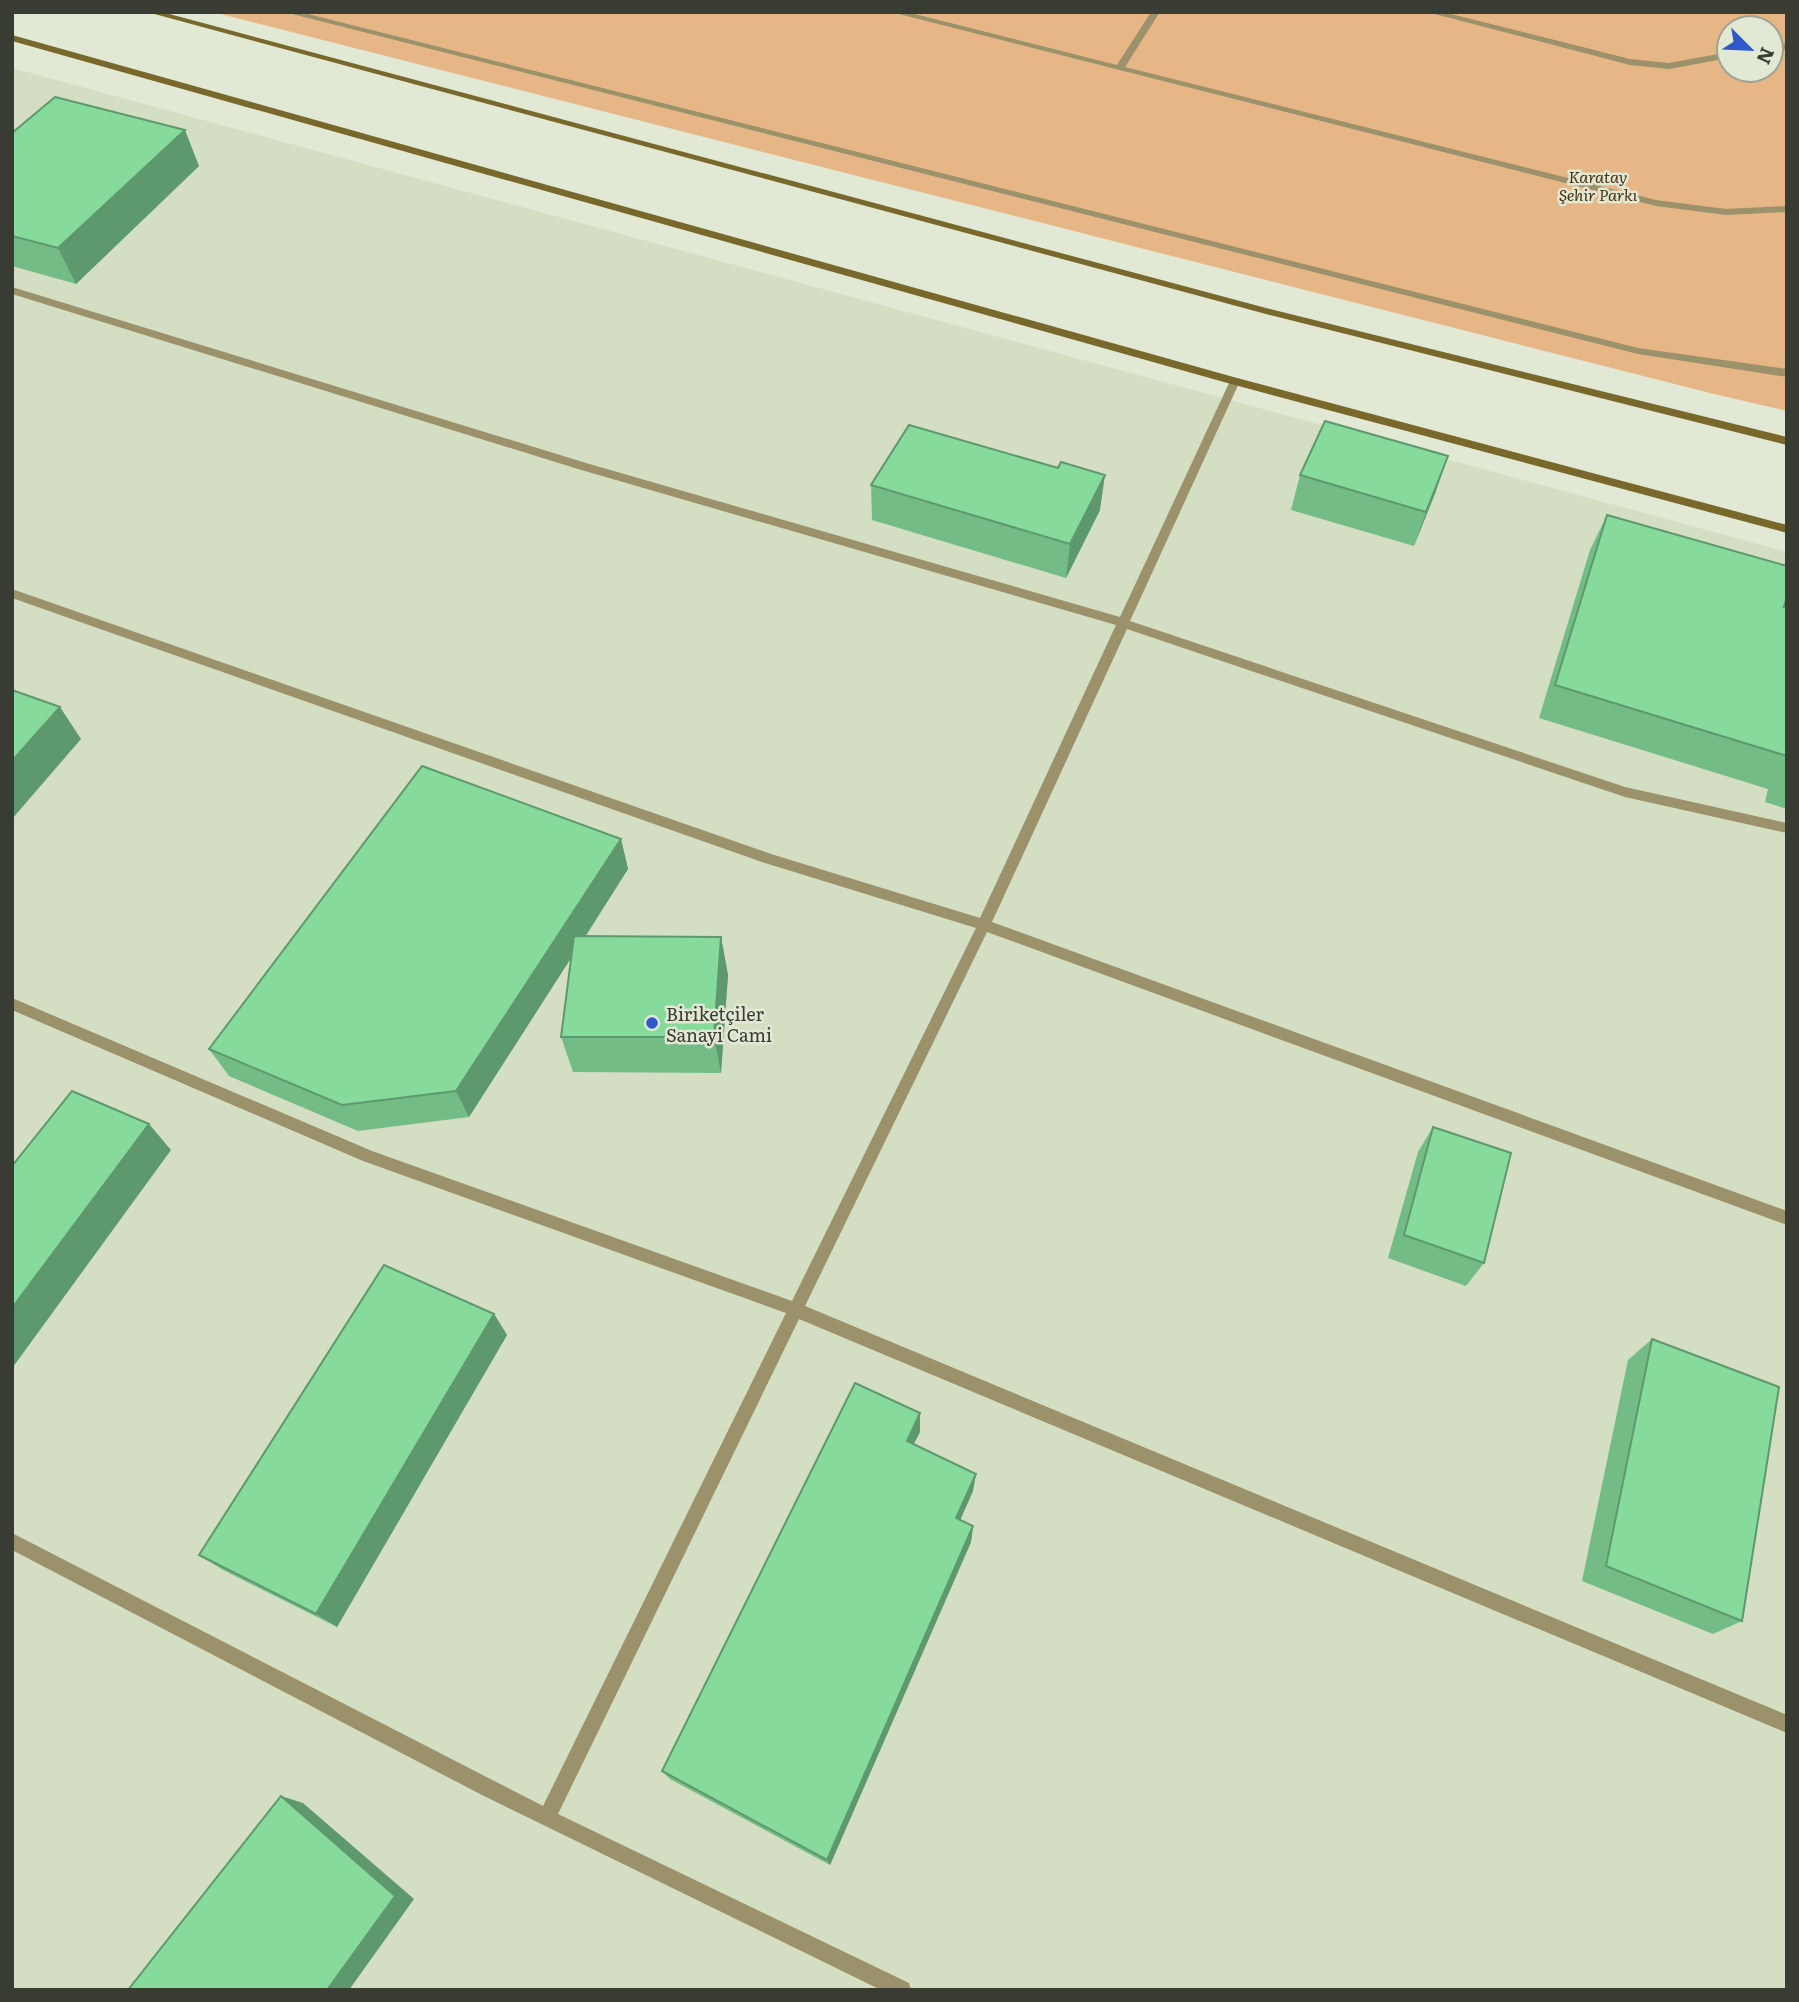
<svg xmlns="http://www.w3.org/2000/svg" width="1799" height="2002" font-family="Literata,serif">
	<rect width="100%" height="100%" fill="#e1e8d3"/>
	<!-- built -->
	<path fill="#d4dec2" d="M12,68L1787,552V1990H12Z"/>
	<!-- green -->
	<path fill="#e7b687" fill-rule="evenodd" d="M213,12H1787V411L1714,394ZM1729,28H1771V70H1729Z"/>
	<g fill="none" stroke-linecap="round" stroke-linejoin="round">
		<!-- lane -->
		<path fill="#9b916a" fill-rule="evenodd" d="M284,12H300L1638,348L1787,369V377L1638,354Z
			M891,12H907L1117,65L1151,12H1160L1125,67L1656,200L1726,209L1787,206V212L1726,215L1656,206Z
			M1427,12H1443L1630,59L1669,63L1729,52V58L1669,69L1630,65Z
			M1787,43V49L1771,51V45Z
			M12,287L586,463L1120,617L1230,381L1231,378H1239L1240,381L1130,621L1625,787L1787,823V833L1625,797L1127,629L992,922L1787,1211V1225L987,932L805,1306L1787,1715V1733L799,1319L558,1814L909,1983L911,1990H881L482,1795L12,1550V1533L543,1806L786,1313L363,1161L12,1010V998L372,1151L792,1301L976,928L765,863L12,598V589L771,854L980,918L1116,625L578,469L12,294Z"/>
		<!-- secondary -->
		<path fill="#78682b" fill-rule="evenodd" d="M147,12H162L1266,308L1787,437V445L1266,314Z
			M12,35L1237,378L1787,525V533L1231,384L12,41Z"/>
	</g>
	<!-- wall -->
	<path fill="#73bc86" d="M12,133L199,166L76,284L12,266Z
		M1300,475L1436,491L1414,546L1291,510Z
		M871,485L1100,510L1066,578L872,520Z
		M1607,515L1787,607V809L1765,802L1768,789L1539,718L1590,550Z
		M621,839L628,869L586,936L721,937L728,975L721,1073L573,1072L561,1037L571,958L469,1117L358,1131L229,1076L209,1049Z
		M1433,1127L1484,1263L1466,1286L1388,1258L1418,1152Z
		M494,1314L507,1335L337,1627L223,1570L199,1555Z
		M1652,1339L1742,1621L1713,1634L1582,1581L1628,1360Z
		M920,1432L913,1445L973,1491L960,1520L973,1526L971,1542L830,1865L670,1779L662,1771Z"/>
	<!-- shaded-wall -->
	<path fill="#5e996d" d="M185,130L199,166L76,284L58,248Z
		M1448,456L1436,491L1414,546L1426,512Z
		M1105,475L1100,510L1066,578L1070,544Z
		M60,707L81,739L12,819V761Z
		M621,839L628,869L469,1117L456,1091Z
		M721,937L728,975L721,1073L714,1037Z
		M149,1124L171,1150L13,1367L12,1366V1308Z
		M494,1314L507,1335L337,1627L316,1614Z
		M920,1413V1432L906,1459L907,1441Z
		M976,1474L973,1491L954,1534L956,1518Z
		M973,1526L971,1542L830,1865L827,1860Z
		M281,1796L303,1803L414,1899L349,1990H327Z"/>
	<!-- building -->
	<path fill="#86db9c" stroke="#5e996d" stroke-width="2" d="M55,97L185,130L58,248L12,236V133Z
		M1325,421L1448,456L1426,512L1300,475Z
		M909,425L1058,468L1061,462L1105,475L1070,544L871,485Z
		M1607,515L1787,566V596L1784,607H1787V756L1555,685Z
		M12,690L60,707L12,761Z
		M422,766L621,839L456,1091L342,1105L209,1049Z
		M574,936L721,937L714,1037H561Z
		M72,1091L149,1124L12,1308V1166Z
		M1433,1127L1511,1153L1484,1263L1404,1235Z
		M384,1265L494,1314L316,1614L199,1555Z
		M1652,1339L1779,1387L1742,1621L1606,1566Z
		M855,1383L920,1413L907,1441L976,1474L956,1518L973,1526L827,1860L662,1771Z
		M281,1796L395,1896L327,1990H128Z"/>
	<!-- markers -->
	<circle fill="#2f58c8" stroke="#e1e8d3" stroke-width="2.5" cx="652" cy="1023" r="7"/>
	<g text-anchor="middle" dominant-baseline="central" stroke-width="5" stroke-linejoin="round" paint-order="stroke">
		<!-- far-park labels -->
		<g font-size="16" font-style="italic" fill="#4b2f10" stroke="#e1e8d3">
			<text x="1598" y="176">Karatay<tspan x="1598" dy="18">Şehir Parkı</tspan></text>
		</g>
		<!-- poi labels -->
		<g font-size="18" fill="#393c33" stroke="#e1e8d3" text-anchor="start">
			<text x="666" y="1013">Biriketçiler<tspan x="666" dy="21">Sanayi Cami</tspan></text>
		</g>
	</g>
	<!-- border -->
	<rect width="1799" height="2002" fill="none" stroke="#393c33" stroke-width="28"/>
	<!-- north arrow -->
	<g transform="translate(1750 49) rotate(114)"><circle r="33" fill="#e1e8d3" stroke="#9ea393" stroke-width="2"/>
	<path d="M0-5L12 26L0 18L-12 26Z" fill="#2f58c8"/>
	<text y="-10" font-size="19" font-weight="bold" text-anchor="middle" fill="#393c33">N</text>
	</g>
</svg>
